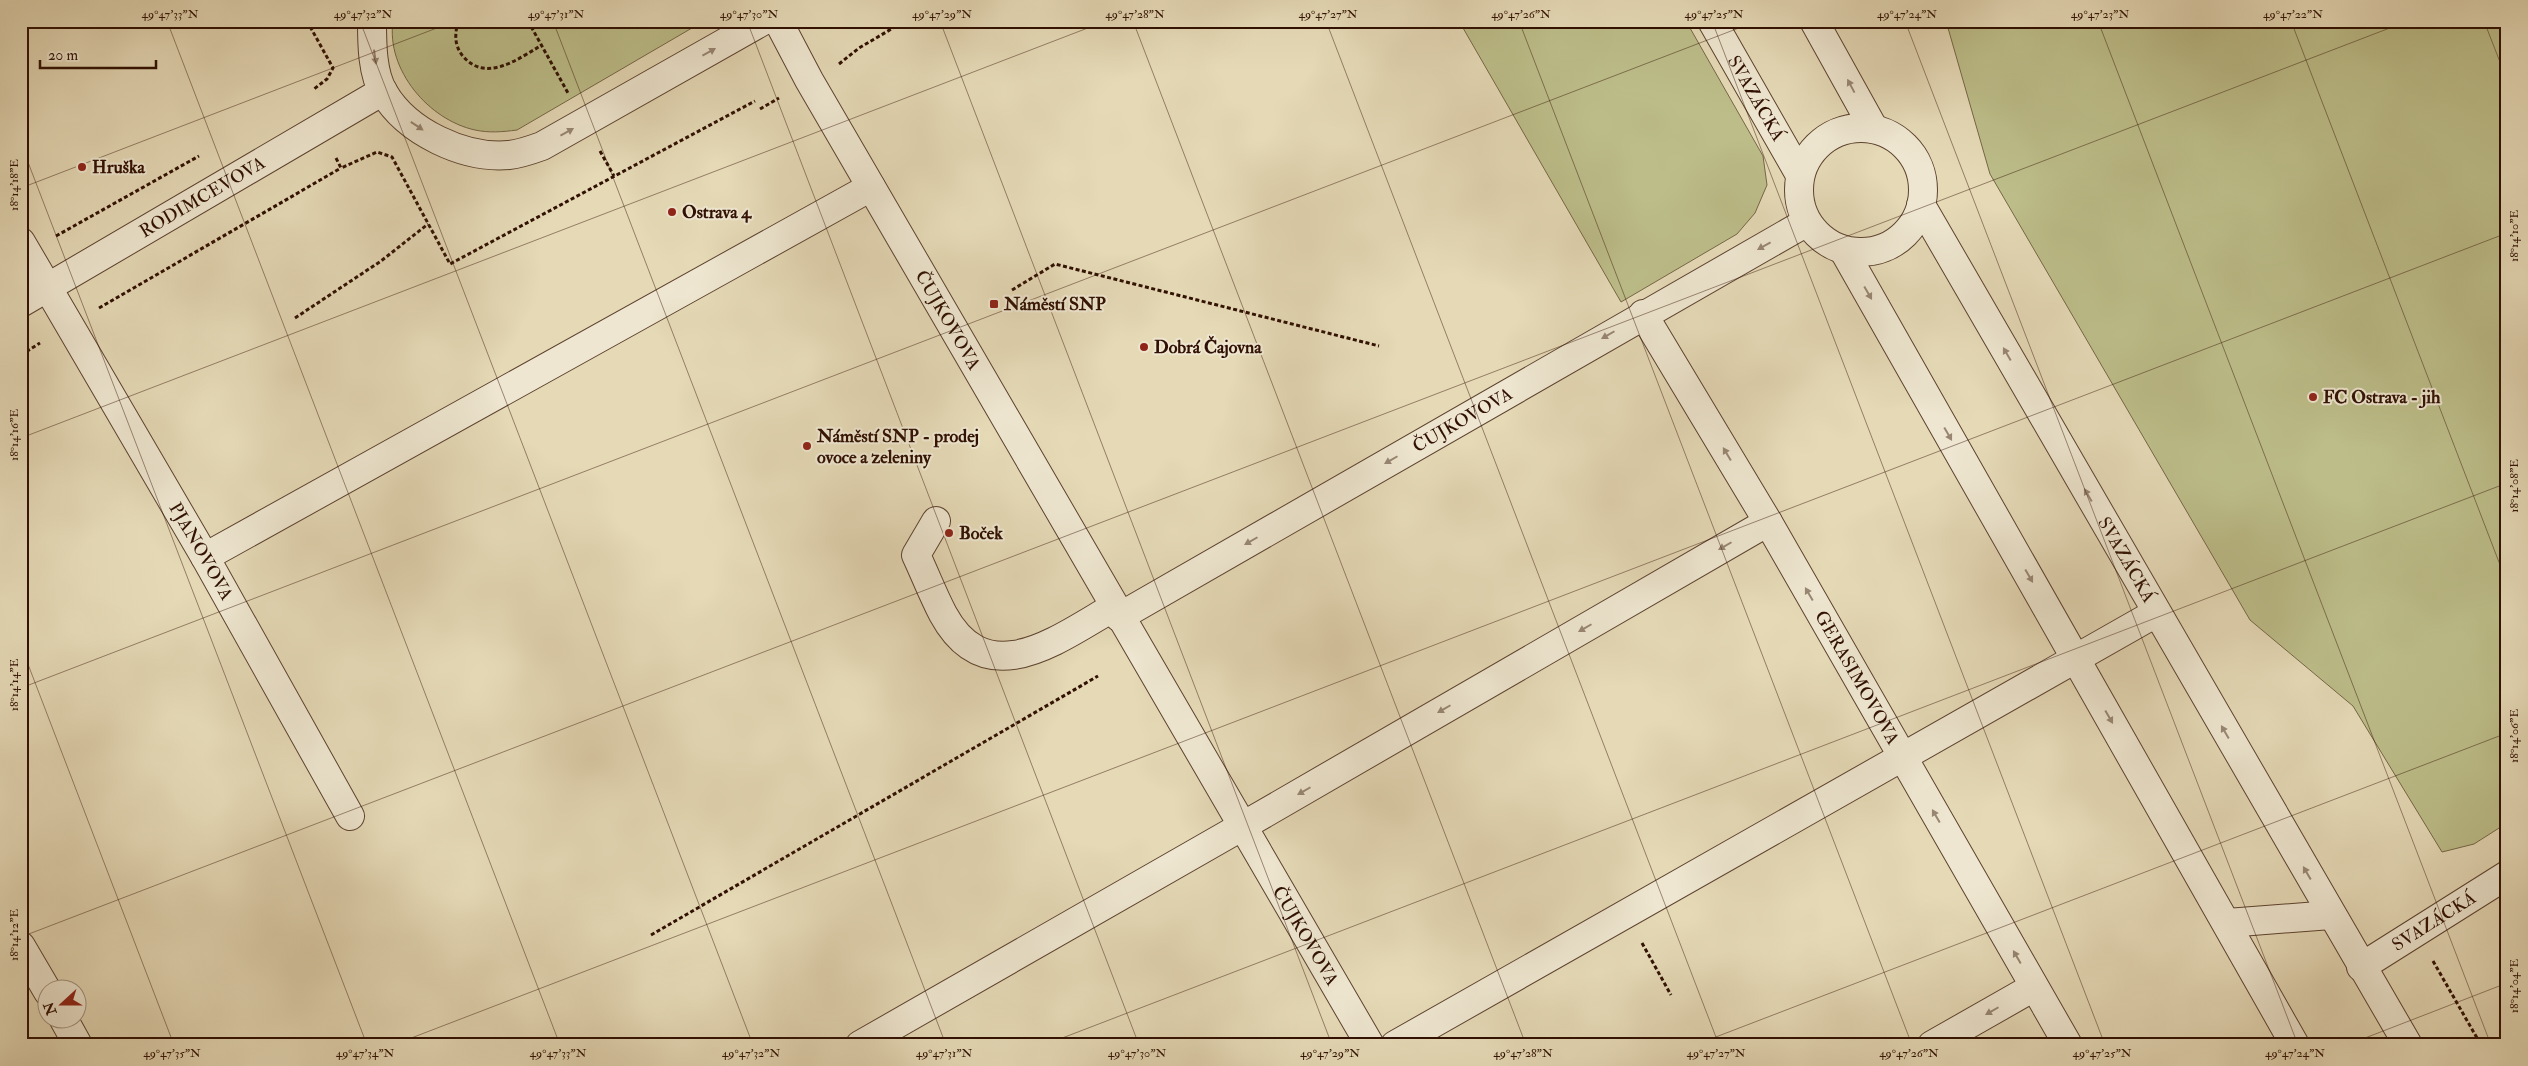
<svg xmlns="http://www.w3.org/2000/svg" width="2528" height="1066" font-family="'IM FELL Double Pica',serif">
	<rect width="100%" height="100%" fill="#e5d9b6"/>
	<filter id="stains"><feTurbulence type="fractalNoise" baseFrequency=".004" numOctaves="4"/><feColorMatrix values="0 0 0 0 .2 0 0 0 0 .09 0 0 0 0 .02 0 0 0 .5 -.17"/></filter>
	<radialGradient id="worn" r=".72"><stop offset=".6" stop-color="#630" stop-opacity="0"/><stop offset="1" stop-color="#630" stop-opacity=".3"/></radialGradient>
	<!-- grass -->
	<path fill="#bcbd89" stroke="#766646" d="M393,21H704L517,130C502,132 489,133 475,130C429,120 386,70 393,21Z
		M1459,21H1686L1763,156L1767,185L1755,213L1737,234L1621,302Z
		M1946,21H2507V823L2474,844L2442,852L2353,706L2250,620L1990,174Z"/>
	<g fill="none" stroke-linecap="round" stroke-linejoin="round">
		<!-- minor casing -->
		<g stroke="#5d422f" stroke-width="30">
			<g id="minor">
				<path d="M372,21C372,43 372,74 384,93C407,132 464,159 509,155C520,154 531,150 542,146L763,21"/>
				<path id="s1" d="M778,21L809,80C996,402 1181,725 1370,1045"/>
				<path id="s2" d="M1712,21L1800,175"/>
				<path d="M1814,21L1874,129"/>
				<circle cx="1861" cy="190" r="62"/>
				<path id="s3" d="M1921,205L2408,1045"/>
				<path id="s4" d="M21,242L205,557L350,816"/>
				<path d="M1844,251L2295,1045"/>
				<path id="s5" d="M21,303L383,91"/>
				<path id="s6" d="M1643,314L1768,522L2068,1045"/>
				<path d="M936,521L916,555C925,574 933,595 943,614C987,695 1058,639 1114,607"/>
				<path d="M205,557L871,187"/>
				<path id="s7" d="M1119,617L1807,222"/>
				<path d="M2227,923L2331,915"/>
				<path d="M21,946L48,992"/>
				<path id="s8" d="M2361,967L2507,875"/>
				<path d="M63,1018L78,1045"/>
				<path d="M860,1045L1241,827L1768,522"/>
				<path d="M1395,1045L2156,613"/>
				<path d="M1932,1045L2034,987"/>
			</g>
		</g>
		<!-- path -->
		<path stroke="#301002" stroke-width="3" stroke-dasharray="4 2.5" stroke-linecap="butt" d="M307,21L333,68L327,79L314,89
			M458,21C455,34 454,44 462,55C485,84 518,59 542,45
			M528,21L568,93
			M839,64L859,48L905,21
			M760,109L779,98
			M600,151L614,176
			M336,158L341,168L377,152L392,157L450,264L755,101
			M56,236L199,156
			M1012,290L1055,264L1379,346
			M99,308L341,168
			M295,318L381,261L428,224
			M21,355L40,343
			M651,935L1098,676
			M1642,943L1671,995
			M2433,961L2481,1045"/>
		<!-- minor -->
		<use href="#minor" stroke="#eee6d0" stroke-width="28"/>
	</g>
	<!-- one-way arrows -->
	<defs><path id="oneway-solid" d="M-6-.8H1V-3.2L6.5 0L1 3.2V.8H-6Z" transform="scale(1.25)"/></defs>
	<g fill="#988673">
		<use href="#oneway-solid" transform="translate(709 52) rotate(-29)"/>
		<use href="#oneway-solid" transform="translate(375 57) rotate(82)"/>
		<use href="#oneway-solid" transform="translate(1851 86) rotate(-118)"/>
		<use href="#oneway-solid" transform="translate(417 126) rotate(34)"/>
		<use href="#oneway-solid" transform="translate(567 132) rotate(-29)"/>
		<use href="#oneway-solid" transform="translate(1764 246) rotate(151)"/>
		<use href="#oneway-solid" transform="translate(1868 293) rotate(60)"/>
		<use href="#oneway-solid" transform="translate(1608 335) rotate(150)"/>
		<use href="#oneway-solid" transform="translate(2007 354) rotate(-120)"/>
		<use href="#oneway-solid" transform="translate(1948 434) rotate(60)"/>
		<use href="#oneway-solid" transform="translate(1727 454) rotate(-121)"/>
		<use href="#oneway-solid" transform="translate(1391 460) rotate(150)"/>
		<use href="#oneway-solid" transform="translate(2088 495) rotate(-120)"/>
		<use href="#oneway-solid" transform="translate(1251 541) rotate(150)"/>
		<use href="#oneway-solid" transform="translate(1725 546) rotate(150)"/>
		<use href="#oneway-solid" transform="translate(2029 576) rotate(60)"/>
		<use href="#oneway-solid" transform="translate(1809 594) rotate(-120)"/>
		<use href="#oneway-solid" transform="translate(1585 628) rotate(150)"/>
		<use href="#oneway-solid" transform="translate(1444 709) rotate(150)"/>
		<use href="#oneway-solid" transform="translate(2109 717) rotate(60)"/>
		<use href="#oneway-solid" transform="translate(2225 732) rotate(-120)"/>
		<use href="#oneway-solid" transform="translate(1304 791) rotate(150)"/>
		<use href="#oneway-solid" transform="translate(1936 816) rotate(-120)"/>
		<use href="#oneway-solid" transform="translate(2307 873) rotate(-120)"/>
		<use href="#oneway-solid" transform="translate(2017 957) rotate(-120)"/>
		<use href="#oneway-solid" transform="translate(1992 1011) rotate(150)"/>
	</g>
	<!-- ticks -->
	<path fill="none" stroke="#301002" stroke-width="1" stroke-opacity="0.45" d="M167,21L560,1045M360,21L753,1045M553,21L946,1045M747,21L1139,1045M940,21L1332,1045M1133,21L1526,1045M1326,21L1719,1045M1519,21L1912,1045M1712,21L2105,1045M1905,21L2298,1045M2098,21L2491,1045M2291,21L2507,583M2484,21L2507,80M21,144L367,1045M21,188L455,21M21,438L1106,21M21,646L174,1045M21,688L1757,21M21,937L2408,21M393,1045L2507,233M1044,1045L2507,483M1695,1045L2507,733M2347,1045L2507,983"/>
	<!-- markers -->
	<g fill="#8f2418" stroke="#eee6d0" stroke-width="2">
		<circle cx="82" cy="167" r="5"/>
		<circle cx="672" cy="212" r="5"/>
		<rect x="989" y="299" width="10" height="10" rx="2.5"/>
		<circle cx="1144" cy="347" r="5"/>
		<circle cx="2313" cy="397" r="5"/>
		<circle cx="807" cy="446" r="5"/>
		<circle cx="949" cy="533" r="5"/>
	</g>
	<g text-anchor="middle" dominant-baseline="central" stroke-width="4" stroke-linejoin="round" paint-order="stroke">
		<!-- street labels -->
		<g font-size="18" fill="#301002" stroke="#eee6d0">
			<text stroke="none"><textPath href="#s2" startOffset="89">SVAZÁCKÁ</textPath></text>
			<text stroke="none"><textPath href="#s5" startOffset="210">RODIMCEVOVA</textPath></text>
			<text stroke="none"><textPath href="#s1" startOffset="344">ČUJKOVOVA</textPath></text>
			<text stroke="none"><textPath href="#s7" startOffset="396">ČUJKOVOVA</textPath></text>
			<text stroke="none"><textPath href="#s4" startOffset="358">PJANOVOVA</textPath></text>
			<text stroke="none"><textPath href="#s3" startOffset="410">SVAZÁCKÁ</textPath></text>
			<text stroke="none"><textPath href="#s6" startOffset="422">GERASIMOVOVA</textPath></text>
			<text stroke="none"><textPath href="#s8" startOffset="86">SVAZÁCKÁ</textPath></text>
			<text stroke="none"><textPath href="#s1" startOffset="1056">ČUJKOVOVA</textPath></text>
		</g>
		<!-- poi labels -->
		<g font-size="18" font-weight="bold" fill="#301002" stroke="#eee6d0" text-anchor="start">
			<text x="92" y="167">Hruška</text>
			<text x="682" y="212">Ostrava 4</text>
			<text x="1004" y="304">Náměstí SNP</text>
			<text x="1154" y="347">Dobrá Čajovna</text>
			<text x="2323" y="397">FC Ostrava - jih</text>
			<text x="817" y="436">Náměstí SNP - prodej<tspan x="817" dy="21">ovoce a zeleniny</tspan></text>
			<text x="959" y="533">Boček</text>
		</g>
	</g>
	<!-- margin -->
	<rect width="2528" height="1066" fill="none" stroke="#e5d9b6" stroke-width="55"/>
	<!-- north arrow -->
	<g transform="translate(62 1004) rotate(249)"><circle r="24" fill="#eee6d0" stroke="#a2907e"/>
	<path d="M0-4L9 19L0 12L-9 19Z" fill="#8f2418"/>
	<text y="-8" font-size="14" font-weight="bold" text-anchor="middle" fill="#301002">N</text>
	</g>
	<!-- scale -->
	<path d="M40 60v8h116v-8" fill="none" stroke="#301002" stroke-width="2.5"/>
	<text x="48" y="60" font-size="15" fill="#301002" stroke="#eee6d0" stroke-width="4" paint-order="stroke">20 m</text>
	<rect x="28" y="28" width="2472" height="1010" fill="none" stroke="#301002" stroke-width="2"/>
	<g font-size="12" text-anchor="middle" fill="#301002">
		<text x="170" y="18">49°47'33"N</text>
		<text x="363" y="18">49°47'32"N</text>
		<text x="556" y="18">49°47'31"N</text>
		<text x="749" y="18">49°47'30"N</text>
		<text x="942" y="18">49°47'29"N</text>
		<text x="1135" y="18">49°47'28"N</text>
		<text x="1328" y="18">49°47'27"N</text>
		<text x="1521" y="18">49°47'26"N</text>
		<text x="1714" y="18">49°47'25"N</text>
		<text x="1907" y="18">49°47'24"N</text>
		<text x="2100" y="18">49°47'23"N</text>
		<text x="2293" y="18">49°47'22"N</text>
		<text transform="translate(14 185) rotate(-90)" y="4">18°14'18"E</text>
		<text transform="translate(2514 236) rotate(-90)" y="4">18°14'10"E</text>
		<text transform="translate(14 435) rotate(-90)" y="4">18°14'16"E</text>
		<text transform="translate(2514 486) rotate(-90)" y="4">18°14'08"E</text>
		<text transform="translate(14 685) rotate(-90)" y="4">18°14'14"E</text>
		<text transform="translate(2514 736) rotate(-90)" y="4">18°14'06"E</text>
		<text transform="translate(14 935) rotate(-90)" y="4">18°14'12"E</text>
		<text transform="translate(2514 986) rotate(-90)" y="4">18°14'04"E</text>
		<text x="172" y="1057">49°47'35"N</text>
		<text x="365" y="1057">49°47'34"N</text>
		<text x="558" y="1057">49°47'33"N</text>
		<text x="751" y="1057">49°47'32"N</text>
		<text x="944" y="1057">49°47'31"N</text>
		<text x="1137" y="1057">49°47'30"N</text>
		<text x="1330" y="1057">49°47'29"N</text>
		<text x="1523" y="1057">49°47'28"N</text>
		<text x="1716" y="1057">49°47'27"N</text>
		<text x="1909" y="1057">49°47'26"N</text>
		<text x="2102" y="1057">49°47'25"N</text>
		<text x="2295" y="1057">49°47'24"N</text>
	</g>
	<rect width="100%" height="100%" filter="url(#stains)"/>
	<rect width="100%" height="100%" fill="url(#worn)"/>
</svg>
